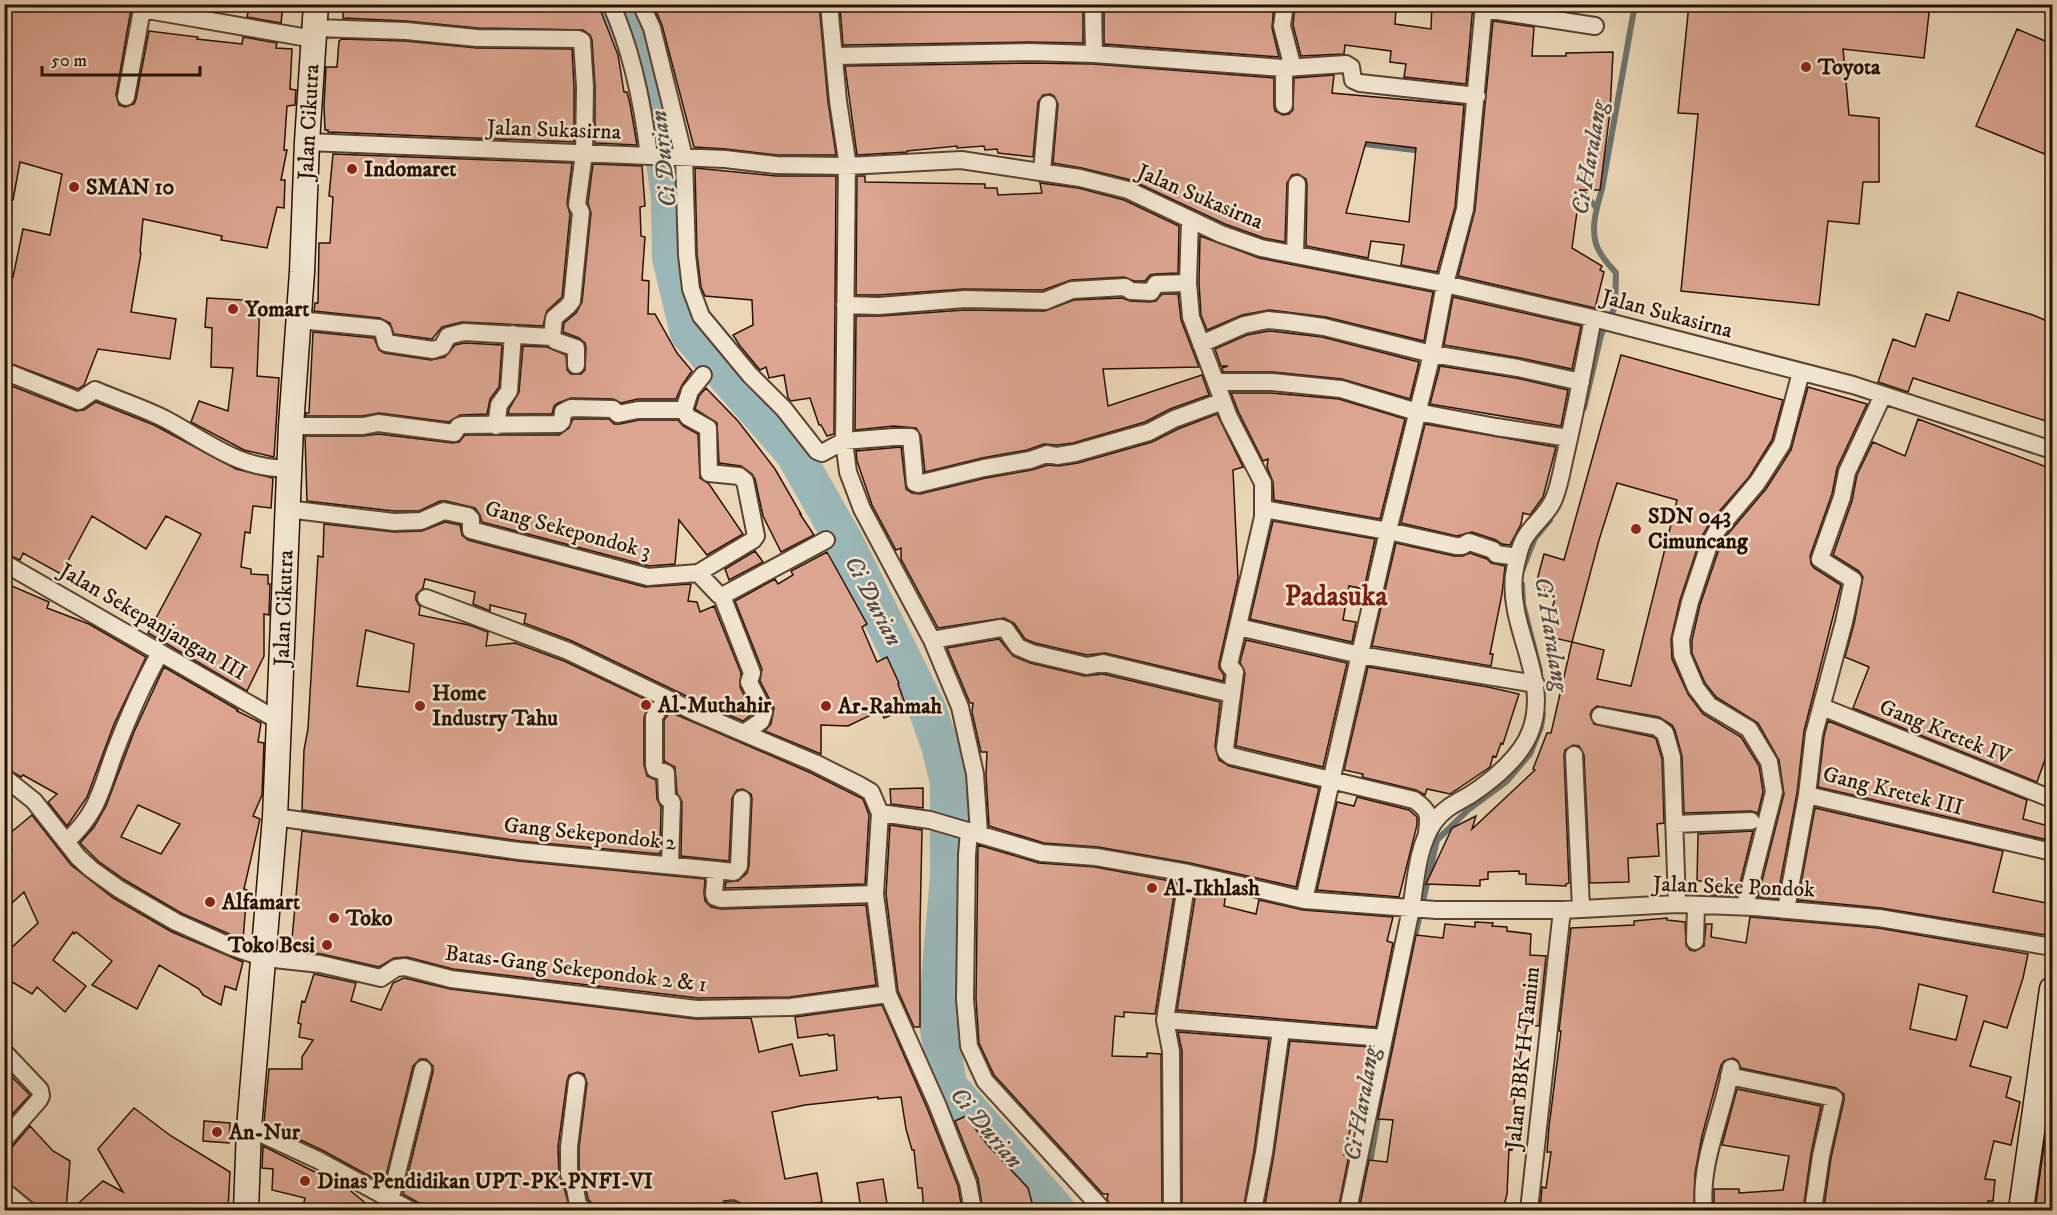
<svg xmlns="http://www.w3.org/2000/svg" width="2057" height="1215" font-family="'IM FELL DW Pica',serif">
	<rect width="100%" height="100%" fill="#ebd7b7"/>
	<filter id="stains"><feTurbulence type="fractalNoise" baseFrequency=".00333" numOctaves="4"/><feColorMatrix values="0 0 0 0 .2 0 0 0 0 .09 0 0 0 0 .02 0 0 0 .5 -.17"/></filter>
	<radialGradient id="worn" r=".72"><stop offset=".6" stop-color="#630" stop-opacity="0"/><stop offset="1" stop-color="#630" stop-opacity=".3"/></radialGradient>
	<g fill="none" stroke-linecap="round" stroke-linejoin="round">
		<!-- stream -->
		<path stroke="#6d7470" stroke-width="6" d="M1357,143L1422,151
			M1576,185L1596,207
			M1584,408L1601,335L1615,307L1616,273C1611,267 1605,261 1601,254C1588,236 1596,209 1602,189L1635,4
			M1522,571L1535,538L1550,520
			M1522,584L1523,604L1540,671
			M1395,1024L1437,840L1468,810L1507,781L1530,754L1541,727L1543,714
			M1369,1168L1391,1043"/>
		<!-- river -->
		<path stroke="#9bb7b8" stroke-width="38" d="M618,4L655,85L670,198L671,258L689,333L794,453L844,541L928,711L940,746L949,782V877L937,1016L948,1086L1056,1210"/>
	</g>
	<!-- building -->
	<path fill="#dca591" stroke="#271004" stroke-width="1.5" fill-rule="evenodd" d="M4,4H132L116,95L119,105L125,107L134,104L136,99L149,31L198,37L197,39L242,44L243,37L277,43L276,48L292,49L290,89L296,90L295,105L287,106L284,150H287L281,180H285L284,208L277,207L267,248L221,240L222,236L143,219L140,252L141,253L131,312L176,319L170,359L98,349L84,385L78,389L4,361V276L13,277L23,229L50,235L62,174L20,162L13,200L4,199Z
		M250,4H283L281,23L247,17Z
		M343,4H598L618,55L623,86L624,92H627L630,104L637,145L595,143V86L592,40L590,35L583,30L478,28L406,21L343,18Z
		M653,4H819L828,102L836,155H777L726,149L694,147L662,25Z
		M869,4H1083V43L1029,42L843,45L840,7H869Z
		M1104,4H1274L1272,28L1279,57L1104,44Z
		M1295,4H1369L1396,8L1395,24L1431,29L1432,4H1473L1466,84L1404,77L1406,64L1390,62L1391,51L1345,45L1344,54L1301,56L1293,25Z
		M1689,4H1830L1852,7V4H1930L1924,58L1843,49L1849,115L1879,118V182H1863L1859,224L1828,221L1819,305L1681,291L1698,114L1678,113Z
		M1493,21L1534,27L1532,56H1566V53L1613,52L1610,112L1600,190H1580L1572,248L1602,266L1600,270L1604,272L1595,308L1458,276L1475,210Z
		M2017,29L2052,44V157L1976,126Z
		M342,39L405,41L477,48L572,49L574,87V142L328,132V130H325L324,106L326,67H337L339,41Z
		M1029,63L1093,64L1274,78V106L1275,111L1283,115L1289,114L1293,110L1294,78L1334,75L1332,93L1464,105L1455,207L1437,272L1401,265L1404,245L1371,241L1368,258L1306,246L1307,184L1306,179L1298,174L1292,175L1287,183L1285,242L1264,238L1225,224L1131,180L1082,168L1053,163L1058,104L1054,96L1050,94L1043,95L1038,102L1033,157L998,153L997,149L985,150L984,146L957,148V146L907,151V152L857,155L845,66ZM1366,142L1416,148L1409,222L1346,213Z
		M333,154L572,163L567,204L570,214L562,297L547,311L543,326L462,322L442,327L432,339L394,334L390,323L380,318L314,311L315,303H318L319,243H330L333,197L329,196Z
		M593,164L642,166L645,206L640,207L641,236L645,237L642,280L649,281L648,314H655L677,353L692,371L682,385L676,399H638L621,403L613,399L571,398L558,403L554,406L552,414H508L509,409L519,392L523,346L547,347L566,355L567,370L571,374H581L585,370L586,348L585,343L579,338L563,332L564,323L576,313L582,302L591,213L588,203Z
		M695,168L776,176H836L834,434L827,436L821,425H819L810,398L791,401L788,398L784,375L769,378L766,367L760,370L740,346L733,335L753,325L752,300L705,296L701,287L697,254Z
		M857,176H865V182L985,184V188H997L998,195L1042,193L1040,183L1078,188L1124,200L1179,226L1178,273L1155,274L1150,275L1145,281H1134L1124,277L1071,280L1043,290L964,289L879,295H856Z
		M1200,236L1259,258L1433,292L1424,341L1326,317L1269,310L1242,315L1207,330L1201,315L1199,283Z
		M1958,292L2033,315L2052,323V423L1913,378L1908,392L1878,382L1893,339L1915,347L1926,314L1949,321Z
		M1162,294H1178L1181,320L1199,367L1103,369L1108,406L1202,375L1209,395L1170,409L1145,422L1073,443L1057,445L1044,444L1027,450L982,458L925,472L921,436L916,428L894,426L855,430L856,316H880L965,310L1045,311L1074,300L1122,298L1130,301L1150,302L1156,301Z
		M1453,297L1581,326L1572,369L1520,358L1444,345Z
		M207,298L260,301L257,376L279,378L274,457L244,450L191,422L199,401L228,411L233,368L211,367L212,328L205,327Z
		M1269,331L1322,337L1419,362L1410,399L1342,379L1273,372H1223L1222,368L1228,366H1221L1215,349L1247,335Z
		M313,332L374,338L379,350L384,353L431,360L445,357L455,345L465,343L502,345L499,387L490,399L487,414L460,415L449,422L379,413L362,416H306V413H309Z
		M1621,355L1783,400L1772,440L1749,477L1710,522L1700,540L1680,600L1671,639L1672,659L1688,694L1703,714L1741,737L1759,766L1763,792L1758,813L1751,811L1684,813L1682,756L1675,730L1672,725L1659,717L1597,706L1592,710L1590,715L1594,724L1653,737L1656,739L1662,759L1664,823L1657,824L1659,856L1628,858L1629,882L1590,883L1584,755L1579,746L1573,745L1565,750L1564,755L1569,883L1566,884V886L1526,884V874H1519V871L1488,872V879L1480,880V886L1426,884L1452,828L1476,816L1472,829L1535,770L1533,769L1547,733H1551L1572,642L1545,636L1556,594L1535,588L1544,554L1564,560ZM1617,483L1677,500L1631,686L1597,679L1604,650L1572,642L1599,540Z
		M1440,366L1516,378L1568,390L1561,426L1430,404Z
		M4,383L76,411L84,410L96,402L154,425L236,469L273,478L271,508L253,506L250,533L245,532L241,567L251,569V574L268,575V584H270L269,615L264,614V656L247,691L148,633L201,534L166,516L146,549L92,516L61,574L23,553L20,560L4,553Z
		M1808,387L1867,404L1837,468L1832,494L1810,556L1811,564L1814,568L1841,585L1804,731L1797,793L1777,899L1758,897L1784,794L1779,760L1758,723L1716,697L1705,683L1692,653V640L1700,605L1719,549L1727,535L1766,489L1791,450Z
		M706,388L738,421L775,469L801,514H800L814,535L781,552L763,516L755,479L752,474L741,466L719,463L717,423L695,409L699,396Z
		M1231,393H1271L1339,399L1405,419L1380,519L1274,500L1273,482L1267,467L1268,459L1263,461L1239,413Z
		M1217,414L1243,467L1233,470L1238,578L1219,663V668L1224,675L1223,681L1105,653L1087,655L1035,643L1025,639L1014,623L1004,618L938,628L901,559V548L896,550L872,505L857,461L856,451L901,447L906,489L912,493L920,494L986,478L1032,470L1048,465L1058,466L1078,463L1152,442L1178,429Z
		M573,419H609L614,424H620L639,420H678L683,426L698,434L700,478L709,484L743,534L707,555L679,520L675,564L649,566L482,522L480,515L475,508L446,501H440L419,511H394L307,501L305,436H363L378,434L453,443L459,442L465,435H559L569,428Z
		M1918,419L2052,469V740L2037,782L1853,708L1869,667L1845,657L1854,624L1863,577L1859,571L1833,555L1852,501L1857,475L1873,442L1905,456Z
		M1425,424L1556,447L1543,497L1530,515L1523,513L1521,524L1510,545L1502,544L1496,540L1472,532L1457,536L1401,523Z
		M1273,521L1375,539L1364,589L1349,586L1343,620L1356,622L1352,642L1250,619Z
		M445,522L460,525L462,535L468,540L645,587L691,584L688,601L697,602L700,612L714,606L741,673L740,687L753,713L743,721L703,704L572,641L524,623L526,614L490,605V611L473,604L475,592L425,579L423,588L416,595V600L420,607L419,615L469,625L488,632L486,646L515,643L564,661L651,702L644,717V765L647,776L656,780L657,799L661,807L660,854L520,841L302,810L304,750L308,729L318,556L323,557L324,524L394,532L422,531ZM366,630L414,644L409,692L357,686Z
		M1396,543L1454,556H1463L1470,553L1487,559L1491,563L1505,566L1502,594L1490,654H1493L1491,666L1372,646Z
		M755,551L763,562L729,580L725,569Z
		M827,552L867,624L862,627L877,662L887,657L899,683L898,684L907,709L884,718L881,710L848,726L821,725V754L765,731L771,724L774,708L760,681L762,669L735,601L775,579L778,584L793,575L791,571Z
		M4,575L10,579L7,584L49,602L47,608L89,624L146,657L114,724L87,797L67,826L48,802L57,794L23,775L21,777L4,767Z
		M999,639L1013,656L1030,663L1085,676L1103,674L1220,702L1215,747L1219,760L1229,766L1319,788L1296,887L1190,863L1098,847L1044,843L989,826L986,775L987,752H981L972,712L973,703H970L947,648Z
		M1246,640L1347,663L1323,767L1236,746L1245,673L1240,662Z
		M164,667L238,710L237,711L261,723L258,742L264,743L262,795L253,816L260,819L244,889L247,890L243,940L181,913L125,880L98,861L80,843L94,827L106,806L134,732ZM138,805L180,824L161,854L121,837Z
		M1368,667L1488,687L1519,694L1503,744L1501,743L1496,757L1493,756L1490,767L1450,794L1427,789L1425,795L1416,790L1362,777L1363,774L1344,770Z
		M670,712L811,773L863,799L869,815L865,884L725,888L726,882L738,881L747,873L749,866L752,799L751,794L743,789L737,790L732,798L729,861L681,856L682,802L677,793L675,767L664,761V720Z
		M1828,721L2027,800L2023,819L2052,827V841L1818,787L1824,736Z
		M923,788V808L891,804L890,789Z
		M1357,797L1409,810L1417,817V825L1399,897L1317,890L1337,802L1354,806Z
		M1815,808L2003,851L1993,892L2051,904L2046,935L1881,908L1798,900Z
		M32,815L71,865L113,898L172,932L243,962L236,990L225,986L221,1005L203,995L199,989L159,965L137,1009L92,985L112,961L76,932L74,934L73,932L53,960L86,986L65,1012L37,987L32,994L4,977V961L12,952L9,950L38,923L24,892L4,910V857L12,850L4,843V838Z
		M890,825L922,830L920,926V1027H914L898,991L886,894Z
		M302,831L518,861L705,879L704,893L705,901L711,907L721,909L866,905L876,985L790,997L698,998L453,969L407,957L394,958L379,967L322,954L291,950Z
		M1753,831L1737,896L1709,895L1711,881H1697L1698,834Z
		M978,845L1039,863L1095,867L1176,882L1155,1014L1124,1012V1017L1115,1016L1112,1056L1147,1057V1053L1161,1054L1162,1210H1113L1107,1199L1108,1194H1103L994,1075L979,1043L976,999Z
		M1197,886L1226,893L1224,906L1256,914L1259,900L1303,910L1393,917L1387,941L1393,943L1376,1027L1177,1010Z
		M1750,917L1878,928L2028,954L2023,978L2007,1028L1984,1021L1970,1066L2011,1077L2006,1097L2020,1102L2011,1145L1994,1141L1985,1179L1995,1180L1993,1201H1988V1210H1867L1855,1207H1824L1831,1158L1844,1100V1094L1836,1088L1741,1068L1738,1061L1733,1058L1724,1061L1721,1065L1702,1136L1695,1173L1694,1210H1540L1542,1187L1546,1188L1551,1152H1547L1549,1127L1561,1031H1559L1571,928L1634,925V921L1667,918V920L1685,922L1686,945L1690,950L1695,951L1704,946L1706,924H1712L1711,937L1746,943ZM1919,984L1967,996L1956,1040L1910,1029Z
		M1475,922L1493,923L1492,926L1507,927V931L1531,934L1530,955L1546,956L1539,1026L1527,1025L1519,1062L1513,1113L1516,1114L1512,1150L1509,1149L1507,1194L1503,1210H1359L1369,1160L1387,1162L1393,1120L1378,1119L1416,935L1443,938L1445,924L1475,927Z
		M314,974L356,983L351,1001L381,1010L393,983L404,978L450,989L696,1019L751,1018L759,1052L792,1044L800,1076L837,1070L834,1035L829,1036L828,1034L798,1038L795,1017L882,1005L927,1108L958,1186L962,1210H924L922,1188H918L914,1150H912L906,1129L901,1097L878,1099V1097L805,1105L772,1112L785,1179L817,1173L822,1202L791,1207L792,1210H744L743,1204L734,1200L724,1201L720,1210H594V1206L588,1199L583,1175L579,1169V1148L587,1083L584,1074L578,1072L569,1075L567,1081L558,1147L559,1175L563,1183L570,1210H512V1208L485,1204L482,1210H431L403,1194L433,1072V1066L426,1059H420L413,1066L384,1184L322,1150L264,1123L269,1069H302V1057L313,1040L299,1037L301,1024L298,1023L302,1001L305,1002Z
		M1178,1032L1269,1039L1254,1151L1243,1210H1182V1051Z
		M1290,1041L1371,1047L1357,1115L1354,1114L1344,1155H1349L1338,1210H1264L1274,1154Z
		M4,1069L30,1095L4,1123Z
		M1737,1089L1821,1106L1811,1154L1803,1210H1714V1189H1739V1193L1783,1190L1789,1156L1722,1145Z
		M134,1108L171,1136L230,1172L228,1210H71L103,1181L123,1192L98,1149Z
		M966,1116L986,1143L1028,1188L1034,1210H983L978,1179L955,1121Z
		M204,1121L230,1123L229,1143L203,1141Z
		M30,1126L53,1151L70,1161L66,1210H42L4,1179V1150L12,1147Z
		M2045,1139H2052V1210H2035Z
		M263,1146L347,1188L374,1210H302L305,1198L272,1190L273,1169L262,1168Z
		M883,1179L888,1210H861L857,1183Z"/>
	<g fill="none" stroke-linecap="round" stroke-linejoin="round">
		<!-- street casing -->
		<g stroke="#584231" stroke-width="20">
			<path id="street" d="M611,4C632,51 643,105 649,156
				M641,4L652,28L684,157L687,255L691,289L701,316L750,375L784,409L817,451L822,453L844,441L894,437H911L915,483L918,484L984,468L1030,460L1047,454L1057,456L1075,453L1149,432L1174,419L1223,401
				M829,4L838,101L847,160L844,441L848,472L862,509L932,640L960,707L975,774L979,833
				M1093,4L1094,54
				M1285,4L1282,26L1293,68
				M142,9L314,39
				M1484,9L1595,26
				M315,28L406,31L477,38L578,39L582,41L585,87L584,154L577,205L581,212L572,301L568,306L554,318L552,337L556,341L576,348V365
				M835,56L1029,52L1094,54L1284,68L1346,64L1351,67L1353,80L1360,83L1477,96
				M1284,68V105
				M126,97L143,4
				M307,142L725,159L776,165L847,166L961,160L1080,178L1128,190L1221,234L1261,248L1445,284L1597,319L1853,385L2052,450
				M1042,171L1048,104
				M1190,220L1188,283L1191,317L1229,417L1263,483V517L1229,665L1235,672L1225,748L1226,752L1231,756L1414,800C1430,811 1429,815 1427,833
				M1295,254L1297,184
				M845,305L879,306L965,299L1045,301L1072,290L1125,287L1131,291L1151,292L1156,284L1188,283
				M299,320L379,328L383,331L386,343L433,350L442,347L448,336L464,332L552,337
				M1201,344L1244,325L1268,320L1288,322L1324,327L1432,354L1518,368L1581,382
				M4,371L79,401L95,390C118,400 144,408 167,420C206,441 242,471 289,468
				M1216,382H1272L1341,389L1417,412L1496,427L1569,438
				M1883,395L1847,472L1842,497L1820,559L1853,580L1844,622L1814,734L1807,795L2052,852
				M684,410L688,417L708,428L709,473L739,476L745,481L756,536L753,540L698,573
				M291,426H363L378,423L454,433L459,426L463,425L559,424L562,421L563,412L571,408L613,409L618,414L638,410H684L690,391L703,375
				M496,426L499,405L509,391L513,334
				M287,509L394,522L421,521L444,511L468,516L471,519V530L648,577L698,573L719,595L722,596L826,540
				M1263,509L1388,531L1456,546H1462L1469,542L1493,550L1496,554L1518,557
				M4,563L279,721
				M722,596L752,673L749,682L764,712L761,721L744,733
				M426,598L568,651L699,714L815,763L859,785L871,792L880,813L875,894L888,994L937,1104L968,1183L973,1210
				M1238,627L1360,655L1536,684
				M932,640L1001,628L1006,630L1018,647L1032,653L1087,666L1103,663L1232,694
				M666,698L654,717V765L655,769L666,773L667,798L672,802L670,865
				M1822,707L2052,799
				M1600,716L1657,727L1665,733L1672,757L1677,904
				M1574,755L1581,908
				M4,777L34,801L78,857L91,869L119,889L176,922L232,947L265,958L320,964L381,978L396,968L405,967L451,979L697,1009L791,1007L888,994
				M880,813L930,820L1042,853L1096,857L1188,873L1304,900L1436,910H1562L1677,904L1754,907L1879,918L2052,947
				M275,817L519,851L716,870L714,894L715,897L721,899L875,894
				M1674,824L1751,821
				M969,831L967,855L965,999L969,1046L985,1081L1103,1210
				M66,842C98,812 100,793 114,754C127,720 142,685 160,653
				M716,870L734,872L739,866L742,799
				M1304,900L1388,531L1432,354L1445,284L1465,209L1484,4
				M1745,906L1774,792L1769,762L1749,729L1709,705L1696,688L1682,655L1681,639L1690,602L1709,545L1718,529L1757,483L1782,444L1801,372
				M1786,910L1807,795
				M1695,941L1696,905
				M1165,1020L1384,1038
				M4,1052L40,1090L41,1096L39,1100L4,1140
				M1729,1076L1834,1098L1821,1156L1813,1210
				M577,1082L569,1147V1174L573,1177L578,1205L584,1210
				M249,1128L318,1160L410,1210
				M4,1191L27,1210
				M390,1201L423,1069
				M730,1210H734
				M1172,1210L1171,1051L1165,1020L1188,873
				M1253,1210L1264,1153L1281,1030
				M1348,1210L1411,909C1416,880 1417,847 1434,822C1444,808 1456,803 1470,795C1493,780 1522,756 1531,730C1550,677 1508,629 1514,575C1516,563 1519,546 1526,536C1535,522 1550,512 1555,496C1560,483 1562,469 1565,456C1576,410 1584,364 1593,318
				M1529,1210L1562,910
				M1704,1210C1699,1161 1723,1116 1731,1068"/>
		</g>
		<!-- secondary casing -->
		<g stroke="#271004" stroke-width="27">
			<path id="secondary" d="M246,1210L249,1128L275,817L291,426L302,272L307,142L316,4
				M2021,1210L2052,989"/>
		</g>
		<!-- street -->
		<use href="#street" stroke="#f2e5d0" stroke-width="16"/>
		<!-- secondary -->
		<use href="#secondary" stroke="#f2e5d0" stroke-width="24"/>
	</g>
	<!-- markers -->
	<g fill="#8f2418" stroke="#f2e5d0" stroke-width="2">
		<circle cx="1806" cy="67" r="6"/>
		<circle cx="352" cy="169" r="6"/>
		<circle cx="74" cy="187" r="6"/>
		<circle cx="233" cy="309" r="6"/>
		<circle cx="1636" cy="529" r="6"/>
		<circle cx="646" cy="705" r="6"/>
		<circle cx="420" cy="706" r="6"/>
		<circle cx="826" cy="706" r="6"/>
		<circle cx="1152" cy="888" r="6"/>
		<circle cx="210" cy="902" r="6"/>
		<circle cx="334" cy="918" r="6"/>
		<circle cx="327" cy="945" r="6"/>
		<circle cx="217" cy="1132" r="6"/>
		<circle cx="305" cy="1181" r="6"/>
	</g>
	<g text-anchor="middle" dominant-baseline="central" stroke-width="5" stroke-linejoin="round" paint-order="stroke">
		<!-- poi labels -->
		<g font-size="22" font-weight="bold" fill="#271004" stroke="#f2e5d0" text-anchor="start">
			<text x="1818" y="67">Toyota</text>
			<text x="364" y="169">Indomaret</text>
			<text x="86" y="187">SMAN 10</text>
			<text x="245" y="309">Yomart</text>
			<text x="1648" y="516">SDN 043<tspan x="1648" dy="25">Cimuncang</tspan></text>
			<text x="432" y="693">Home<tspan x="432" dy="25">Industry Tahu</tspan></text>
			<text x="658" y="705">Al-Muthahir</text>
			<text x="838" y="706">Ar-Rahmah</text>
			<text x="1164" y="888">Al-Ikhlash</text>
			<text x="222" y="902">Alfamart</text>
			<text x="346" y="918">Toko</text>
			<text x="315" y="945" text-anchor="end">Toko Besi</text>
			<text x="229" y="1132">An-Nur</text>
			<text x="317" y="1181">Dinas Pendidikan UPT-PK-PNFI-VI</text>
		</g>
		<!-- street labels -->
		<g font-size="22" fill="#271004" stroke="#f2e5d0">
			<text transform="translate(309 122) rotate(-87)">Jalan Cikutra</text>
			<text transform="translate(554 130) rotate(2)">Jalan Sukasirna</text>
			<text transform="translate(1200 197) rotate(23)">Jalan Sukasirna</text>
			<text transform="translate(1667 314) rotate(15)">Jalan Sukasirna</text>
			<text transform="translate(568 530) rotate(15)">Gang Sekepondok 3</text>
			<text transform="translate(284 608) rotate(-88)">Jalan Cikutra</text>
			<text transform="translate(153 622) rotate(30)">Jalan Sekepanjangan III</text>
			<text transform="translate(1945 732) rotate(22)">Gang Kretek IV</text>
			<text transform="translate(1893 791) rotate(14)">Gang Kretek III</text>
			<text transform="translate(590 834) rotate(6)">Gang Sekepondok 2</text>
			<text transform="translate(1734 887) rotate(2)">Jalan Seke Pondok</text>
			<text transform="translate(576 969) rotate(7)">Batas-Gang Sekepondok 2 &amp; 1</text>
			<text transform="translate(1523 1058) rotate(-84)">Jalan BBK H Tamim</text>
		</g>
		<!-- water labels -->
		<g font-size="24" font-style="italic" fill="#504a43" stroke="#f2e5d0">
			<text transform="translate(1590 158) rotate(-80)">Ci Haralang</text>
			<text transform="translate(664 159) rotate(-96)">Ci Durian</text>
			<text transform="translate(873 601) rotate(63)">Ci Durian</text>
			<text transform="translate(1551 634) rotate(81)">Ci Haralang</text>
			<text transform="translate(1362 1104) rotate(-80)">Ci Haralang</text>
			<text transform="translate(986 1128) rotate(50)">Ci Durian</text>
		</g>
		<!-- district labels -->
		<g font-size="28" font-weight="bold" fill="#7a1f14" stroke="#f2e5d0">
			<text x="1336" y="596">Padasuka</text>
		</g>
	</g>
	<!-- margin -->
	<rect width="2057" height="1215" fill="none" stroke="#ebd7b7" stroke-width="24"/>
	<rect x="6" y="6" width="2045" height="1203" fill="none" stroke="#271004" stroke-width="3"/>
	<rect x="12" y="12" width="2033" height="1191" fill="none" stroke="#271004" stroke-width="1.5"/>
	<!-- scale -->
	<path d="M42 66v9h158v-9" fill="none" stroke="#271004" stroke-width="3"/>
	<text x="51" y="66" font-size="18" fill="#271004" stroke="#f2e5d0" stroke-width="4.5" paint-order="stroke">50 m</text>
	<rect width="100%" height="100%" filter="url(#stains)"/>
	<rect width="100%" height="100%" fill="url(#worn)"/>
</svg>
